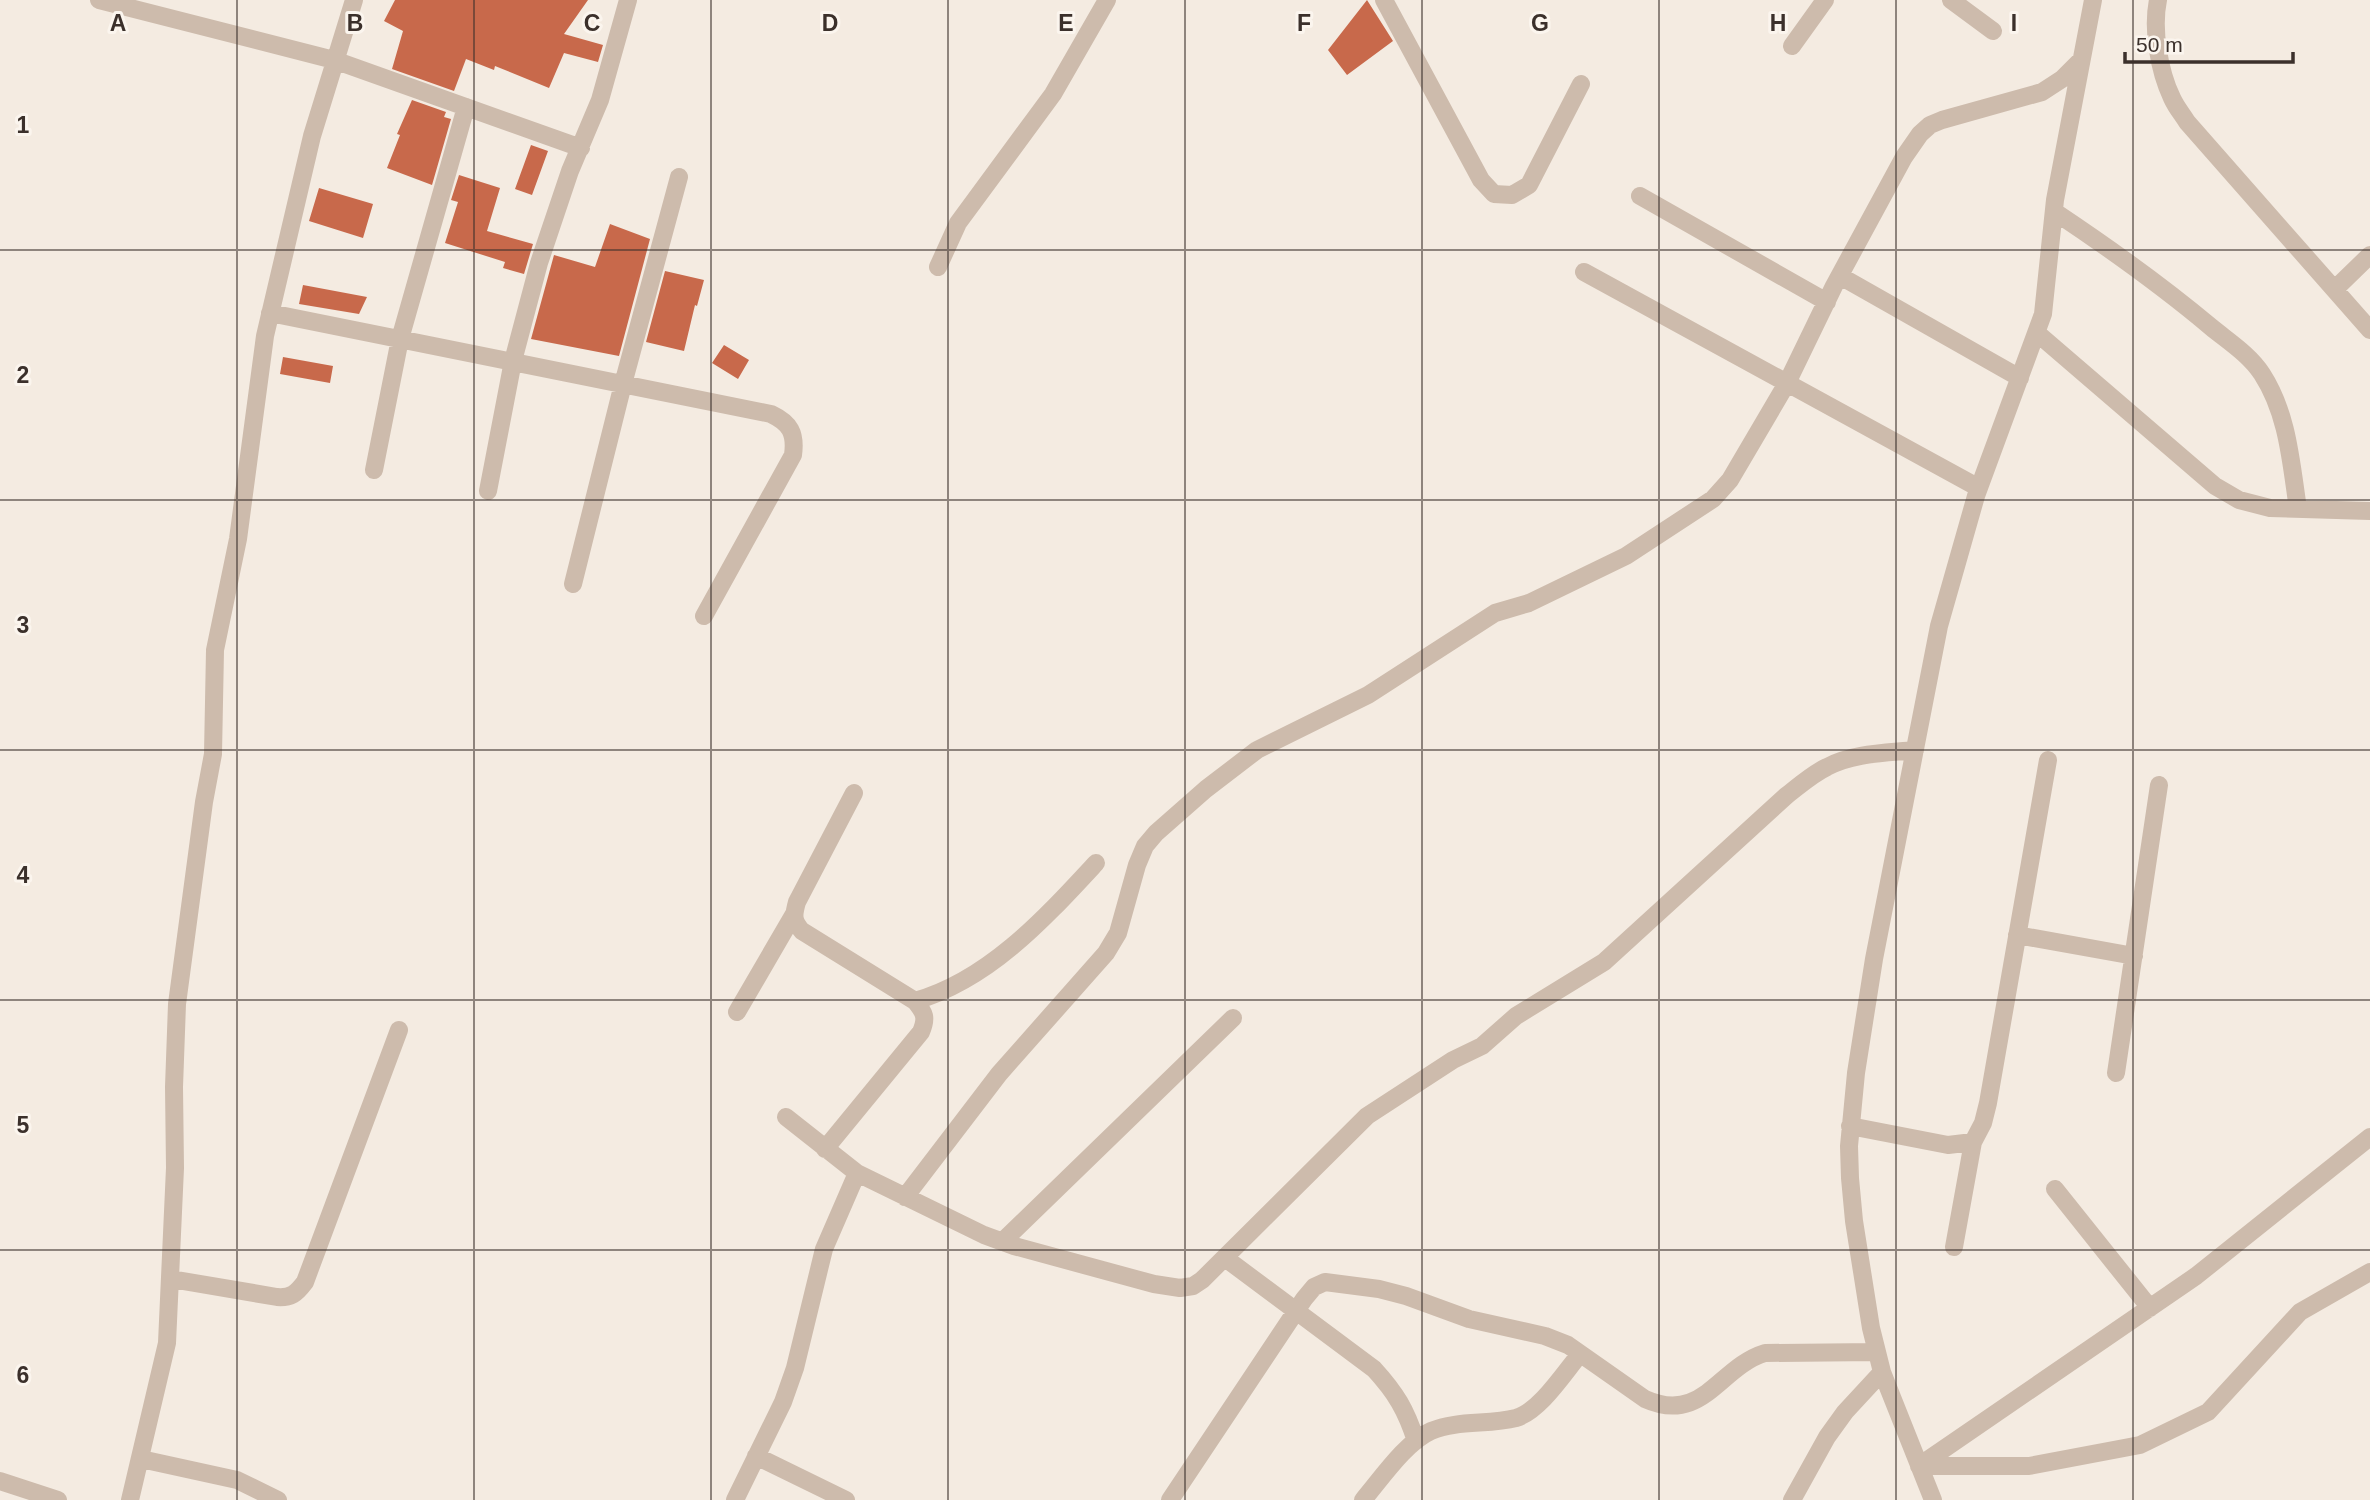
<svg xmlns="http://www.w3.org/2000/svg" width="2370" height="1500" font-family="Arial,sans-serif">
	<rect width="100%" height="100%" fill="#f4ebe1"/>
	<!-- building -->
	<path fill="#c8694b" d="M395,0H588L564,34L603,45L598,62L564,53L549,88L495,66L494,70L466,59L454,91L392,69L403,31L384,21Z
		M1367,0L1393,41L1347,75L1328,50Z
		M412,100L446,112L444,117L451,119L432,185L387,168L400,135L397,134Z
		M531,145L548,151L532,195L515,189Z
		M459,175L500,188L487,231L533,244L524,274L503,268L505,262L445,243L458,202L451,200Z
		M319,188L373,204L363,238L309,221Z
		M610,224L650,239L619,356L531,339L554,255L595,267Z
		M665,271L704,280L697,306L695,305L684,351L646,342Z
		M303,285L367,297L359,314L299,304Z
		M724,345L749,360L738,379L712,363Z
		M283,357L333,366L330,383L280,374Z"/>
	<g fill="none" stroke-linecap="round" stroke-linejoin="round">
		<!-- minor -->
		<path stroke="#cdbbac" stroke-width="18" d="M99,0L334,60L581,148
			M1384,0L1481,180L1494,194L1512,195L1529,185L1581,84
			M1951,0L1993,31
			M2158,0C2152,29 2159,71 2172,98C2176,107 2182,114 2187,122L2370,330
			M1792,46L1825,0
			M1640,196L1827,302
			M2055,212C2109,248 2161,285 2211,327C2228,341 2250,355 2262,374C2288,414 2291,463 2298,509
			M938,267L958,223L1053,94L1107,0
			M1584,272L1979,488
			M1840,276L2020,378
			M2335,289L2370,255
			M270,313L771,414C790,423 796,433 793,455L704,616
			M2037,333L2215,486L2239,500L2270,508L2370,511
			M374,470L400,339L466,107
			M488,491L513,361L539,263L570,171L600,100L628,0
			M573,584L623,384L679,177
			M2017,935L2134,956
			M915,1001C989,980 1045,918 1096,863
			M737,1012L794,914
			M2116,1073L2159,785
			M786,1117L857,1173L984,1235L1014,1246L1154,1284L1180,1288L1193,1286L1202,1280L1367,1116L1453,1060L1482,1046L1516,1016L1604,962L1786,796C1799,786 1812,774 1827,767C1852,753 1887,753 1915,750
			M1850,1126L1948,1145L1973,1142L1983,1123L1988,1103L2048,760
			M825,1149L921,1032C927,1018 925,1013 915,1001L802,931C793,921 793,916 797,902L854,793
			M2055,1189L2150,1308
			M905,1197L999,1074L1106,953L1118,933L1137,865L1145,846L1156,833L1206,789L1257,750L1368,695L1495,613L1529,603L1626,556L1713,499L1730,480L1787,383L1834,286L1904,157L1920,134L1930,125L1942,120L2042,92L2062,79L2080,61
			M1002,1242L1233,1018
			M1954,1247L1973,1142
			M1225,1258L1374,1369C1396,1393 1406,1410 1416,1441
			M171,1279L277,1297C291,1298 296,1294 305,1282L399,1030
			M756,1456L846,1500
			M141,1459L237,1480L278,1500
			M1919,1466L2196,1276L2370,1137
			M1919,1466H2029L2140,1445L2208,1412L2300,1312L2370,1272
			M0,1481L58,1500
			M130,1500L167,1343L175,1168L174,1087L177,1004L204,802L213,754L215,650L238,539L265,336L312,136L354,0
			M735,1500L783,1402L795,1368L824,1249L857,1173
			M1170,1500L1304,1299L1314,1287L1325,1282L1379,1289L1406,1296L1469,1319L1545,1336L1568,1345L1645,1399C1703,1425 1719,1367 1765,1353L1877,1352
			M1363,1500C1381,1479 1406,1442 1431,1431C1457,1420 1489,1425 1516,1418C1540,1411 1564,1373 1580,1354
			M1792,1500L1827,1437L1845,1412L1882,1372
			M1933,1500L1882,1372L1871,1328L1854,1221L1850,1178L1849,1146L1856,1073L1874,959L1939,626L1976,496L2043,314L2055,200L2093,0"/>
	</g>
	<!-- grid -->
	<path fill="none" stroke="#3b302b" stroke-width="2" stroke-opacity="0.55" d="M237,0V1500M474,0V1500M711,0V1500M948,0V1500M1185,0V1500M1422,0V1500M1659,0V1500M1896,0V1500M2133,0V1500M0,250H2370M0,500H2370M0,750H2370M0,1000H2370M0,1250H2370"/>
	<g font-size="23" text-anchor="middle" font-weight="bold" fill="#3b302b" stroke="#fbf5ee" stroke-width="6" stroke-linejoin="round" paint-order="stroke">
		<text x="118" y="31">A</text>
		<text x="355" y="31">B</text>
		<text x="592" y="31">C</text>
		<text x="830" y="31">D</text>
		<text x="1066" y="31">E</text>
		<text x="1304" y="31">F</text>
		<text x="1540" y="31">G</text>
		<text x="1778" y="31">H</text>
		<text x="2014" y="31">I</text>
		<text x="23" y="133">1</text>
		<text x="23" y="383">2</text>
		<text x="23" y="633">3</text>
		<text x="23" y="883">4</text>
		<text x="23" y="1133">5</text>
		<text x="23" y="1383">6</text>
	</g>
	<!-- scale -->
	<path d="M2125 52v10h168v-10" fill="none" stroke="#3b302b" stroke-width="3.5"/>
	<text x="2136" y="52" font-size="21" fill="#3b302b" stroke="#fbf5ee" stroke-width="5" paint-order="stroke">50 m</text>
</svg>
